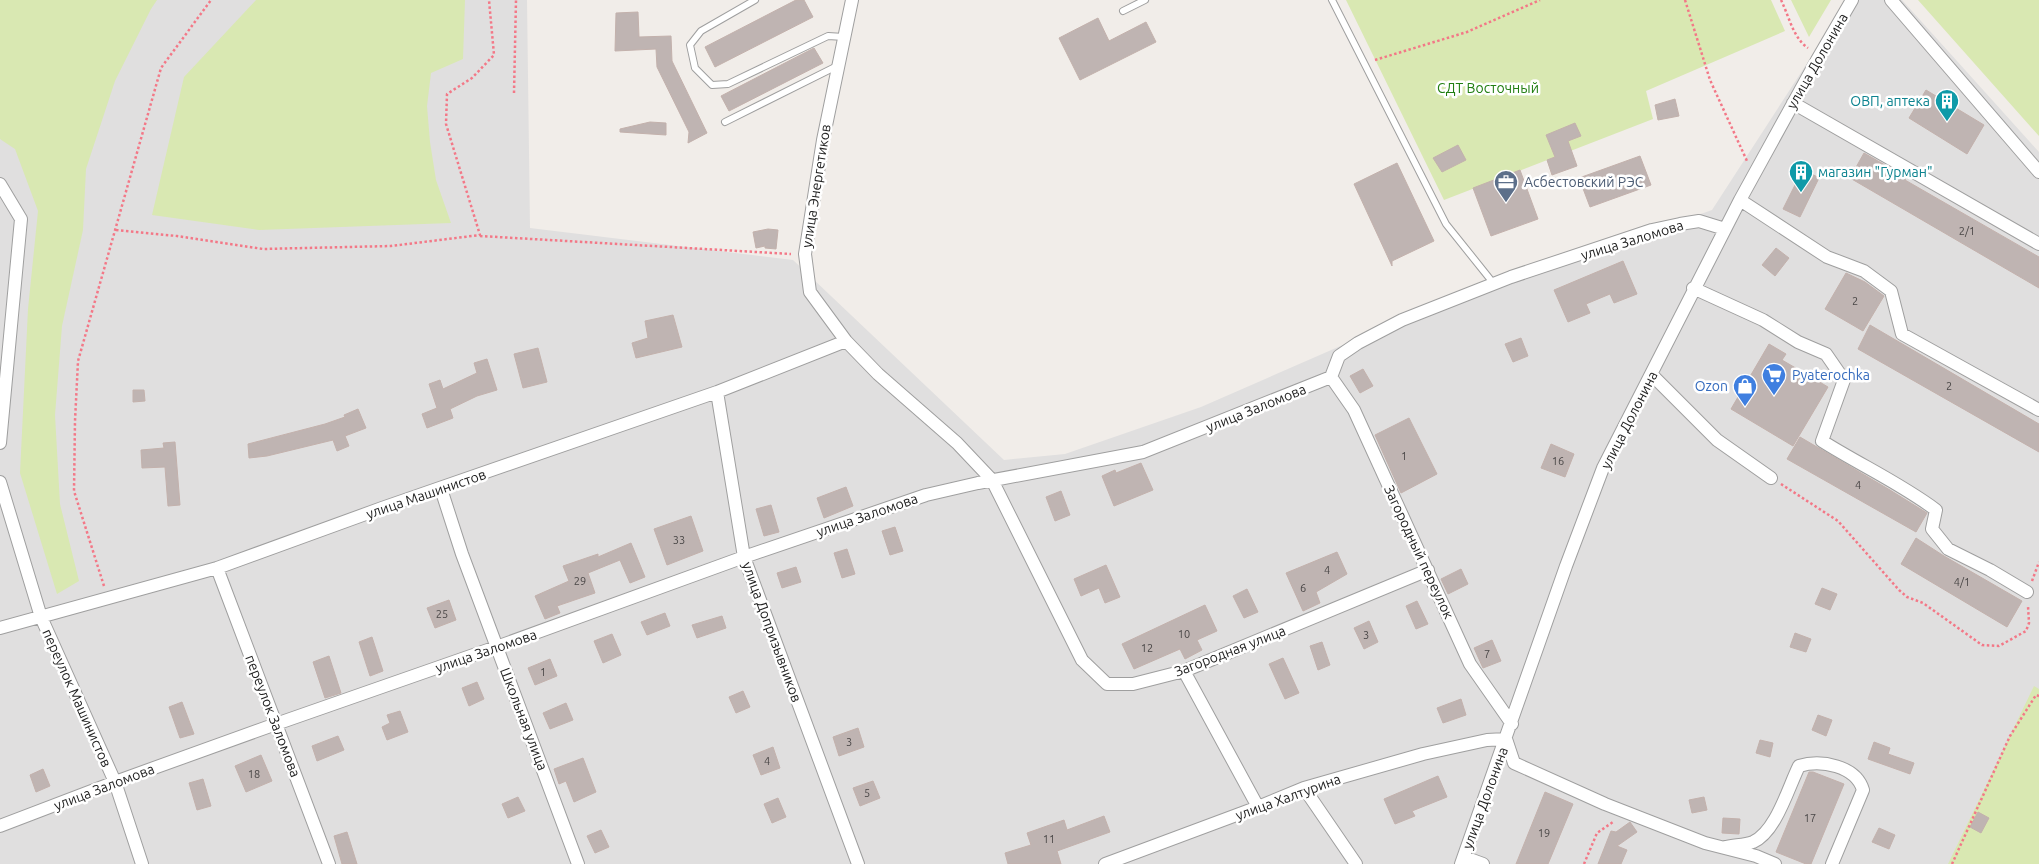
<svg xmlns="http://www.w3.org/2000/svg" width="2039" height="864" font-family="Ubuntu,sans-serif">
	<rect width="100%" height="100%" fill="#f1ede9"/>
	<!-- residential -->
	<path fill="#e0dfdf" d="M0,0H527L530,228L793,260L1004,460L1065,454L1201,407L1384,327L1712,210L1848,0H1902L2039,152V726L1971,864H0Z"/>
	<!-- grass -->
	<path fill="#d9e8b2" d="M0,0H157L151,9L115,81L86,169L83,230L62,326L55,415L60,504L79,581L57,594L20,473L28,309L38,211L15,149L0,139Z
		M256,0H465L463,59L431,73L427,106L430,142L436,180L451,223L259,230L152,215L184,77Z
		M1346,0H1771L1785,31L1646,91L1653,119L1444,200Z
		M1791,0H1831L1809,37Z
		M1918,0H2039V136Z
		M2034,686L2039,689V864H1948Z"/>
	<!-- building -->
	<path fill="#bfb4b2" stroke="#c3b1ac" d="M796,0H804L813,17L715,67L705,47Z
		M638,12L639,37L671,36L672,61L707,133L688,143L689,132L657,67L656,49L615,51L616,13Z
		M1098,18L1109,41L1146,22L1156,42L1080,80L1059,38Z
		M814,48L823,63L729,111L721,96Z
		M1926,90L1984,125L1967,154L1909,118Z
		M1675,99L1679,116L1658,120L1655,105Z
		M650,122L666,123V135L620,132V129Z
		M1575,123L1581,136L1568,141L1577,166L1552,175L1547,160L1555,157L1546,135Z
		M1458,145L1466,160L1442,172L1433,158Z
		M1864,153L1906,177L1905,180L2039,257V288L1850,178Z
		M1640,156L1651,185L1590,207L1579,178Z
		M1397,163L1434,241L1392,261V266L1354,184Z
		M1803,169L1819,178L1800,217L1783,209Z
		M1520,170L1538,219L1491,236L1473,188Z
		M768,229L778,230L776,249L765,248V246L756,248L753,232Z
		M1776,248L1789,258L1775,276L1762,265Z
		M1623,261L1637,294L1614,303L1610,294L1586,304L1590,313L1568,322L1554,290Z
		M1846,273L1865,282L1884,296L1863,331L1825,309Z
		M673,315L682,347L636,358L632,343L648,338L645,321Z
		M1870,325L2039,424V452L1858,349Z
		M1521,338L1528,356L1513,362L1505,344Z
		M1769,344L1786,354L1782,360L1828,387L1793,446L1731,409Z
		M538,348L547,382L523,388L514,354Z
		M487,359L497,390L477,396L450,409L453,418L427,428L422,414L437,408L429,384L440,380L443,389L477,373L474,363Z
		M1363,369L1373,386L1360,393L1350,376Z
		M133,390H144L145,401L133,402Z
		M358,409L366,428L345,436L349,446L337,451L333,440L267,456L249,458L248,444L325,424L345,417L344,415Z
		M1409,418L1437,474L1401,493L1375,435Z
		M1800,437L1890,490L1927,513L1916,532L1787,459Z
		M175,442L180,505L168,506L165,467L142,468L141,450L164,448L163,443Z
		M1551,444L1574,454L1565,477L1541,468Z
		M1141,463L1153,490L1114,506L1102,476L1115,470L1116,473Z
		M846,487L853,506L824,518L817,498Z
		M1061,491L1070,515L1055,521L1046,497Z
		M771,505L779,532L764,536L756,509Z
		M691,516L703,551L667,565L654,529Z
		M895,527L903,551L890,555L882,531Z
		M1916,538L1944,556L2022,601L2007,627L1901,564Z
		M631,543L645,577L630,583L620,560L588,573L595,593L557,606L560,613L545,619L535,596L569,581L563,566L598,554V557Z
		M847,549L855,574L842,578L834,553Z
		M1337,552L1347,574L1316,592L1320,603L1303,611L1286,573Z
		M1106,565L1120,597L1105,603L1099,588L1081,596L1074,579Z
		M796,567L801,582L782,588L777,573Z
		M1461,569L1468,584L1448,594L1441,579Z
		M1822,588L1837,594L1830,610L1815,604Z
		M1247,589L1258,612L1244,618L1233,596Z
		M449,600L456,620L435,628L427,608Z
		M1417,601L1428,624L1416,629L1406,606Z
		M1205,605L1217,631L1197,640L1202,650L1185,659L1180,649L1134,669L1122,644Z
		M665,613L670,626L647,635L641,622Z
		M722,616L726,628L697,638L692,625Z
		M1369,621L1378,642L1364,649L1354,628Z
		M1795,633L1811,639L1806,652L1790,647Z
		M612,634L621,655L603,663L594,641Z
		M372,637L383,671L370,676L359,642Z
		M1492,640L1501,661L1483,668L1474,648Z
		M1322,642L1330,665L1318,670L1310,646Z
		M329,656L341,693L325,698L313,662Z
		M1283,658L1299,693L1285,699L1269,664Z
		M550,659L557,676L535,685L528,668Z
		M477,682L484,699L469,706L462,688Z
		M743,691L750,707L736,713L729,697Z
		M1461,699L1466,715L1443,723L1437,708Z
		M182,702L194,734L180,738L169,707Z
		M566,703L573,720L550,729L543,713Z
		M400,711L408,732L387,740L382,727L390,723L387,715Z
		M1818,715L1832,720L1826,736L1812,730Z
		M858,728L864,747L839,756L833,737Z
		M338,736L344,750L317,761L312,746Z
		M1760,740L1773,743L1770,757L1756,753Z
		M1874,742L1890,748L1888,754L1914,763L1910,774L1868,759Z
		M773,747L780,768L761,775L753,755Z
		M261,755L272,781L246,792L235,766Z
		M583,758L596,792L574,802L566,781L559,784L554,769Z
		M43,769L50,786L36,792L30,775Z
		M1809,772H1813L1844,784L1811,864H1806L1776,852Z
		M1438,776L1447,797L1412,811L1415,816L1395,824L1384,799Z
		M203,779L211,806L197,810L189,783Z
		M873,781L880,798L860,806L853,788Z
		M1545,792L1573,804L1548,864H1516Z
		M518,797L525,811L508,818L502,804Z
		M1704,797L1707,810L1692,813L1689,800Z
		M778,798L786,817L772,823L764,804Z
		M1978,812L1989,818L1981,833L1970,827Z
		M1104,816L1110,832L1057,851L1061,864H1008L1005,853L1031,845L1027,833L1064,820L1067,830Z
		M1723,818L1740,819L1739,834L1722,833Z
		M1630,822L1637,832L1617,846L1627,850L1621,864H1598L1611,831L1616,832Z
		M1879,828L1895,835L1889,849L1872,842Z
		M601,830L609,847L595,853L587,836Z
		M347,832L357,864H342L334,836Z"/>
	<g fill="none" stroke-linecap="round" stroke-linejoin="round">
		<!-- service casing -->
		<g stroke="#9f9f9f" stroke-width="8">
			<path id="service" d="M755,0L701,31L690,45L695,68L712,85L728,84L828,36L844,37
				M1332,0L1446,224L1494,284
				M1123,11L1145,0
				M725,122L837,66"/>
		</g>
		<!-- minor casing -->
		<g stroke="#9f9f9f" stroke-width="14">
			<path id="minor" d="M852,0L823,140L805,254L810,292L846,341L878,374L957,443L992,480L1082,660L1107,684H1133L1184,671L1428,570
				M1891,0L2039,172
				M1793,103L2039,244
				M0,184L21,219L0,443
				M1740,200L1827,257L1864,271L1891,291L1902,334L2039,410
				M1693,288L1763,320L1798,342L1826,354L1844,380L1822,441C1860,465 1900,483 1936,510L1932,529L1948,549L1990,570L2027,592
				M1652,375L1717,440L1771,478
				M1331,377L1354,410L1470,664L1512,724
				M717,392L744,557L858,864
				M0,482L41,617L115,782L142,864
				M441,489L462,554L578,864
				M217,568L329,864
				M0,628L217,568L382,508L717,392L846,341
				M1184,671L1258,807
				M1304,788L1356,864
				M0,826L115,782L276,724L502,645L744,557L926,495L978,483L1143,452L1331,377L1339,356L1358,343L1402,320L1511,277L1652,230L1680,224L1699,221L1725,229
				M1726,847C1734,845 1745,845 1753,842C1776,832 1788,788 1799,766C1821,759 1856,766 1863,790L1832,864
				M1464,857L1483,864
				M1105,864L1258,807L1304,788L1423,754L1487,740L1506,739L1514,763L1605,804L1705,843L1756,856L1775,864
				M1461,864L1566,566L1603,468L1740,200L1817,60L1852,0"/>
		</g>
		<!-- path -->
		<path stroke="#f37887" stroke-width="2.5" stroke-dasharray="2.5 2.5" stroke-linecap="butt" d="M1685,0L1710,80L1747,161
			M1781,0C1789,16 1793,38 1808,48
			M1375,60L1467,32L1540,0
			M514,93L516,0
			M116,230L177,236L263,249L391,246L480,235L446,124L447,94L472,78L494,55L489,0
			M480,236L791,254
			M1781,484L1838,521L1899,590L1907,597L1923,603L1982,645L1999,646L2026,631L2029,623L2028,606
			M2032,581L2039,562
			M104,586L74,491L75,421L78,361L161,68L211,0
			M1584,864L1597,833L1613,822
			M1952,864L2010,736L2036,695L2039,696"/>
		<!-- service -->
		<use href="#service" stroke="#fff" stroke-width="6"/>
		<!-- minor -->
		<use href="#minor" stroke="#fff" stroke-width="12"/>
	</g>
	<!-- icons -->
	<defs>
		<g id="building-pin" transform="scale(1.25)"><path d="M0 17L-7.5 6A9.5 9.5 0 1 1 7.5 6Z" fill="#0f9aa8" stroke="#fff"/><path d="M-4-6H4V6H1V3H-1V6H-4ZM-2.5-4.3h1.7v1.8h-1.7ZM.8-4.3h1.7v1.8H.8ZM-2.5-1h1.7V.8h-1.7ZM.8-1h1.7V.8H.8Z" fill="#fff"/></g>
		<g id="office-pin" transform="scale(1.25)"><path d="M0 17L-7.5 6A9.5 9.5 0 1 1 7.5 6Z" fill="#5c6f8a" stroke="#fff"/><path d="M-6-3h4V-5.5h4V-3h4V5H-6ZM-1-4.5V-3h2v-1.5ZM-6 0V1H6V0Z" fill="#fff"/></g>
		<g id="supermarket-pin" transform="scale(1.25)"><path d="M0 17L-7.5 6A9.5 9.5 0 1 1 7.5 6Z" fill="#3f7fe0" stroke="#fff"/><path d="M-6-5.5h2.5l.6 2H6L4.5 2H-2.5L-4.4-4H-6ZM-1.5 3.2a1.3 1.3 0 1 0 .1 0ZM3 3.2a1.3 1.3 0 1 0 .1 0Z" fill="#fff"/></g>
		<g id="shop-pin" transform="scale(1.25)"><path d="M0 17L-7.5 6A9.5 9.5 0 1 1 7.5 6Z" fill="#3f7fe0" stroke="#fff"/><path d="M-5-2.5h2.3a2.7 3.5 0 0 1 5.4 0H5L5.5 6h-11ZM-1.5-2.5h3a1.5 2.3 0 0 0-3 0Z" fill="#fff"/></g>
	</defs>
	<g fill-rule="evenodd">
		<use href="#building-pin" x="1947" y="101"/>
		<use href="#building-pin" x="1801" y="172"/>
		<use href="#office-pin" x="1506" y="182"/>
		<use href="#supermarket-pin" x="1774" y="375"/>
		<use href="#shop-pin" x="1745" y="386"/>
	</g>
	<g text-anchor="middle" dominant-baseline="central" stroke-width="5" stroke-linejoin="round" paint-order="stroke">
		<!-- number labels -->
		<g font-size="11" fill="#494646">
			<text x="1967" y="231">2/1</text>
			<text x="1855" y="301">2</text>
			<text x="1949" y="386">2</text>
			<text x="1404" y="456">1</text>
			<text x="1558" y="461">16</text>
			<text x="1858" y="485">4</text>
			<text x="679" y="540">33</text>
			<text x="1327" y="570">4</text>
			<text x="580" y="581">29</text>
			<text x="1962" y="582">4/1</text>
			<text x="1303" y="588">6</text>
			<text x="442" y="614">25</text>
			<text x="1184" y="634">10</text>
			<text x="1366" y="635">3</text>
			<text x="1147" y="648">12</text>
			<text x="1487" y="654">7</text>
			<text x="543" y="672">1</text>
			<text x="849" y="742">3</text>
			<text x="767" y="761">4</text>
			<text x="254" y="774">18</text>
			<text x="867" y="793">5</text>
			<text x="1810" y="818">17</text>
			<text x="1544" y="833">19</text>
			<text x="1049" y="839">11</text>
		</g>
		<!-- street labels -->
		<g font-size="14" fill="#222" stroke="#fff">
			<text transform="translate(1817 61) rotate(-60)">улица Долонина</text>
			<text transform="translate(816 186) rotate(-81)">улица Энергетиков</text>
			<text transform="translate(1632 240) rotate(-17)">улица Заломова</text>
			<text transform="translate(1256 408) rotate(-22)">улица Заломова</text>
			<text transform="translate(1629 420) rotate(-63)">улица Долонина</text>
			<text transform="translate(426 494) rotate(-19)">улица Машинистов</text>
			<text transform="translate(867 515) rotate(-19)">улица Заломова</text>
			<text transform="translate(1419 552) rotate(65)">Загородный переулок</text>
			<text transform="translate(772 632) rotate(70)">улица Допризывников</text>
			<text transform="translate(486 651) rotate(-19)">улица Заломова</text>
			<text transform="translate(1230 651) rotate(-21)">Загородная улица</text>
			<text transform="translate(77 698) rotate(66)">переулок Машинистов</text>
			<text transform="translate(273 716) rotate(69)">переулок Заломова</text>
			<text transform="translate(524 719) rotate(69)">Школьная улица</text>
			<text transform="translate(104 787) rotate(-21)">улица Заломова</text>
			<text transform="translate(1288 797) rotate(-20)">улица Халтурина</text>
			<text transform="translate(1485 798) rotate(-70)">улица Долонина</text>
		</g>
		<!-- park labels -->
		<g font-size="14" fill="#217e12" stroke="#fff">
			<text x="1488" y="88">СДТ Восточный</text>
		</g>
		<!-- culture labels -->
		<g font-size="14" fill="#0d838f" stroke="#fff" text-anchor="end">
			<text x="1930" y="101">ОВП, аптека</text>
			<text x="1818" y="172" text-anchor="start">магазин "Гурман"</text>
		</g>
		<!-- service labels -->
		<g font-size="14" fill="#4e5e75" stroke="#fff" text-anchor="start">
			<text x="1524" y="182">Асбестовский РЭС</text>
		</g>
		<!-- shop labels -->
		<g font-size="14" fill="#366cbe" stroke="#fff" text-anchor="start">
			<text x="1792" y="375">Pyaterochka</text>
			<text x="1728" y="386" text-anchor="end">Ozon</text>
		</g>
	</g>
</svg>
